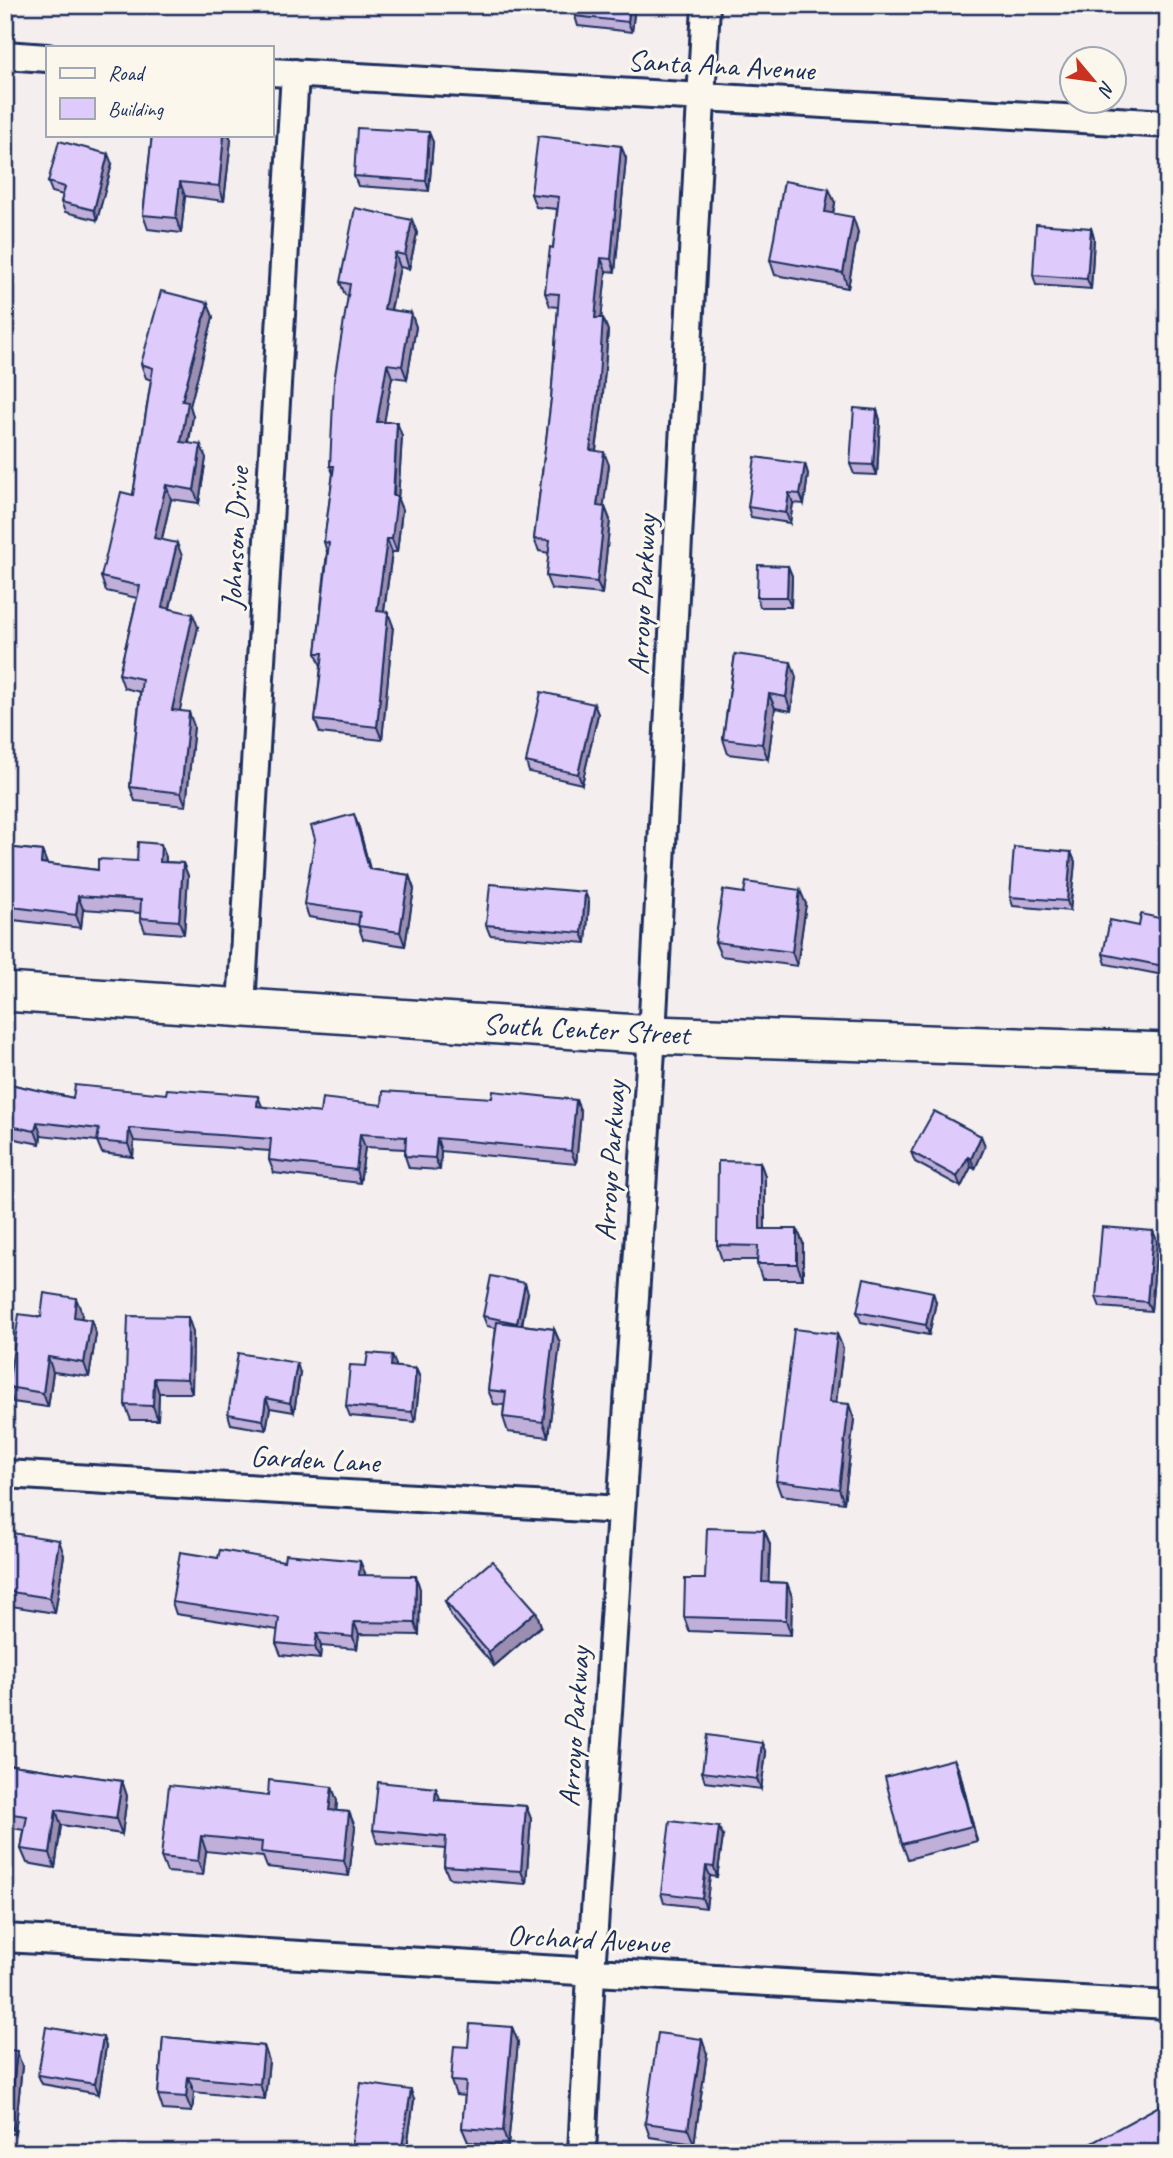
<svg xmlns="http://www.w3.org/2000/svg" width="1173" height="2158" font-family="Caveat,sans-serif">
	<rect width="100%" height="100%" fill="#f5eeef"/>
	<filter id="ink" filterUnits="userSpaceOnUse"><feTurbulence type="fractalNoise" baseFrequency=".0143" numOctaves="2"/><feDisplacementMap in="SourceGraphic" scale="14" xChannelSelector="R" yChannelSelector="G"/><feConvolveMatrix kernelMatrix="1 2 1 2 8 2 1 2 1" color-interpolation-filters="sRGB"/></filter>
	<g filter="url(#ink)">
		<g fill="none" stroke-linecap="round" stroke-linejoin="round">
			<!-- street casing -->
			<g stroke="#1b2f5e" stroke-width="32">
				<path id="street" d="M5,55L47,58
					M271,72L1168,124
					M241,1007L295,73
					M5,1474L621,1510
					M5,1938L1168,2005
					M582,2153L591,1973L652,1035L706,5"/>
			</g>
			<!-- secondary casing -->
			<g stroke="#1b2f5e" stroke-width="42">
				<path id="secondary" d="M5,992L652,1035L1168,1052"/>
			</g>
			<!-- street -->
			<use href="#street" stroke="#fbf7ec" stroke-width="26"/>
			<!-- secondary -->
			<use href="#secondary" stroke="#fbf7ec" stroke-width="37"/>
		</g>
		<!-- wall -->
		<path fill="#bfafd9" stroke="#1b2f5e" stroke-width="2" d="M635,5L632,32L578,26L575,16Z
			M1038,5H1065L1063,12Z
			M152,135H229L231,140L224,201L185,196L181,233L148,229L143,215Z
			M433,142L429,191L358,186L354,176Z
			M626,158L615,272L606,271L601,318H603L608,331L602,405L596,451L609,465L603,507H605L610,520L602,594L551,589L546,576L549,553L539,551L534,539L551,399L558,307L550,306L545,293L553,248L557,209L536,207L531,194Z
			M112,164L97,220L65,212L61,202L63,195L52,192L48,182Z
			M835,203L833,214L858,232L848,288L775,275L770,260Z
			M412,220L417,233L409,269L400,267L391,310L411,313L416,327L407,379L392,377L384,422L402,436L398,500L402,510L397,552H392L384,612L393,626L382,740L320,733L315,720L321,666L316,653L327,552L324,542L333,473L330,466L348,296L345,295L340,282Z
			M1091,228L1094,238L1091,289L1036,285L1033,275Z
			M208,303L213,317L190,406L193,416L189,443L206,458L199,503L171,499L162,539L182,556L170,608L198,627L179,711L194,726L186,806L135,801L130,787L140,692L124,688L119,674L137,598L106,591L101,577L133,495L151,380L146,378L141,364Z
			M877,410L880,420L877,475L854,474L850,464Z
			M805,464L808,474L804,504L793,503L790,523L751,517L748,507Z
			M788,566L792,576L791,607H760L757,597Z
			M735,654L796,677L791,711L775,708L768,759L728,754L723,739Z
			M594,704L598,714L582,784L529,772L526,762Z
			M359,828L370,869L409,875L414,889L405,946L363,939L358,925L309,917L304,904Z
			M5,847L42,851L47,864L98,870L137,861L166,857V862L183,863L188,876L184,934L145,931L140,918L141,913L83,909L81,928L5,919Z
			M1071,852L1075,862L1070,911L1013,906L1010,897Z
			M589,902L586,943L490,935L486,925Z
			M806,904L797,966L721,956L715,942Z
			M1168,920V976L1106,964L1103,954L1139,926Z
			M5,1083L73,1098L262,1107L320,1113L382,1105L492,1098L576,1100L581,1113L576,1164L441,1151L440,1170L409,1168L405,1156V1149L365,1147L360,1183L274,1173L269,1160L270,1151L134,1141L133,1157L102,1153L97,1141L41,1135L40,1144L5,1137Z
			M981,1136L985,1146L975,1169L971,1167L961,1187L915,1162L911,1152Z
			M760,1162L765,1176V1229H797L803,1243V1279H762L757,1264V1260H722L717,1245Z
			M1153,1231L1157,1241L1151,1311L1100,1307L1096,1297Z
			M528,1293L522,1325L554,1329L560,1343L548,1437L508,1432L503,1417L504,1405L494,1404L488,1390L496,1328L487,1326L483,1316Z
			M936,1302L929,1335L861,1322L857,1312Z
			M82,1313L81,1318L91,1320L96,1334L89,1377L53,1372L48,1407L13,1402L8,1387L41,1317Z
			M193,1332L192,1393H159L158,1420H131L125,1405Z
			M843,1348L836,1403L854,1419L844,1503L781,1495L776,1481Z
			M396,1365V1367L416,1369L420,1378L415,1422L350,1416L346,1406L366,1366Z
			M300,1373L294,1412L270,1408L266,1430L231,1424L228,1414Z
			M764,1530L770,1544L768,1582L787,1583L792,1597L791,1635L689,1631L684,1617L705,1579Z
			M5,1532L64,1555L55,1613L5,1605Z
			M218,1558L365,1573L364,1575L420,1589L419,1635L359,1634L357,1649L321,1646L320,1659L281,1655L276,1643L278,1630L176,1614L172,1602Z
			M445,1601L536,1611L541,1626L494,1666L451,1616Z
			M766,1753L761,1789L705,1782L702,1772Z
			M954,1759L960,1773L977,1841L908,1859L902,1844Z
			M5,1764L122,1781L127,1796L122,1834L61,1825L55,1868L27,1863L21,1849L24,1830L5,1827Z
			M332,1787L337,1801L336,1811L349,1812L355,1827L349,1876L267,1867L263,1857L206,1851L203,1875L167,1872L161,1857L268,1796Z
			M436,1788L440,1800L526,1806L531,1819L526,1884L449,1878L444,1866L445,1849L377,1843L373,1830Z
			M723,1837L717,1877L710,1876L706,1908L664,1903L661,1893Z
			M512,2027L518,2042L508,2146L468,2142L462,2128L465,2096L456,2095L451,2081L468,2047Z
			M163,2037L264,2046L269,2061L265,2099L194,2092L192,2112L163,2110L158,2095Z
			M106,2046L99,2094L42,2084L38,2075Z
			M5,2050L22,2066L15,2134L5,2133Z
			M707,2054L694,2144L650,2137L645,2123Z
			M414,2100L406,2153H353L351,2148Z"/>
		<!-- shaded-wall -->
		<path fill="#9b8eb0" stroke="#1b2f5e" stroke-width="2" d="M630,5H635L632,32L628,22Z
			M429,132L433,142L429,191L426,181Z
			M224,135H229L231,140L224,201L219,186Z
			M621,146L626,158L615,272L611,259Z
			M108,154L112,164L97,220L94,210Z
			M180,182L185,196L181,233L176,218Z
			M829,189L835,203L830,227L825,212Z
			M853,217L858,232L848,288L843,273Z
			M412,220L417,233L409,269L405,255Z
			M1091,228L1094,238L1091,289L1087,279Z
			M395,253L400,267L388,322L384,309Z
			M601,258L606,271L600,331L595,318Z
			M208,303L213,317L190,406L193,416L186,455L181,442L182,401Z
			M411,313L416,327L407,379L402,366Z
			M603,318L608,331L602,405L594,463L590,450Z
			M387,364L392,377L382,435L377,422Z
			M877,410L880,420L877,475L873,465Z
			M397,422L402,436L398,500L402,510L397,552L392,539Z
			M201,445L206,458L199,503L194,490Z
			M604,452L609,465L602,519L597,506Z
			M805,464L808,474L804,504L800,494Z
			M166,485L171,499L159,551L154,538Z
			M789,493L793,503L790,523L786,513Z
			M605,507L610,520L602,594L597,582Z
			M387,539L392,552L382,624L377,611Z
			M177,543L182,556L167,620L162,607Z
			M788,566L792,576L791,607L787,597Z
			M388,612L393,626L382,740L377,727Z
			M193,614L198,627L177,724L172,710Z
			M791,662L796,677L791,711L786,697Z
			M769,694L775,708L768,759L762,744Z
			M594,704L598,714L582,784L578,774Z
			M189,712L194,726L186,806L181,793Z
			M354,814L359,828L373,882L369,869Z
			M161,844L166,857L165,875L160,862Z
			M42,851L47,864L41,863Z
			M1071,852L1075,862L1070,911L1067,901Z
			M183,863L188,876L184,934L179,921Z
			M409,875L414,889L405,946L400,932Z
			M800,890L806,904L797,966L792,952Z
			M585,892L589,902L586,943L582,933Z
			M78,896L83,909L81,928L76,915Z
			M258,1096L263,1109L257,1106Z
			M576,1100L581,1113L576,1164L571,1151Z
			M37,1122L41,1135L40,1144L35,1131Z
			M129,1128L134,1141L133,1157L128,1144Z
			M360,1134L365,1147L360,1183L356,1170Z
			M981,1136L985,1146L975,1169L971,1159Z
			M437,1138L441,1151L440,1170L435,1158Z
			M968,1157L971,1167L961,1187L957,1177Z
			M760,1162L765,1176V1243L760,1229Z
			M797,1229L803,1243V1279L797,1264Z
			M1153,1231L1157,1241L1151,1311L1147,1302Z
			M525,1283L528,1293L520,1333L517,1323Z
			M933,1292L936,1302L929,1335L926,1325Z
			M76,1298L82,1313L79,1332L74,1317Z
			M188,1317L193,1332L192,1393L187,1379Z
			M91,1320L96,1334L89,1377L84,1363Z
			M554,1329L560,1343L548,1437L543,1422Z
			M837,1334L843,1348L834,1417L829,1402Z
			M392,1355L396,1365L394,1376L391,1366Z
			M48,1357L53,1372L48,1407L43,1393Z
			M297,1363L300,1373L294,1412L290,1403Z
			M416,1369L420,1378L415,1422L412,1412Z
			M154,1378L159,1393L158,1420L153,1406Z
			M266,1398L270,1408L266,1430L263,1420Z
			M849,1404L854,1419L844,1503L839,1489Z
			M764,1530L770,1544L768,1597L762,1582Z
			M59,1540L64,1555L55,1613L50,1598Z
			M360,1561L365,1573L363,1588L359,1575Z
			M416,1576L420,1589L419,1635L415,1623Z
			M787,1583L792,1597L791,1635L786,1620Z
			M536,1611L541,1626L494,1666L488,1652Z
			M354,1622L359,1634L357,1649L353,1637Z
			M317,1633L321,1646L320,1659L315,1647Z
			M762,1743L766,1753L761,1789L757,1779Z
			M954,1759L960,1773L977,1841L972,1826Z
			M122,1781L127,1796L122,1834L116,1819Z
			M332,1787L337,1801L335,1825L329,1810Z
			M436,1788L441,1801L435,1800Z
			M526,1806L531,1819L526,1884L521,1871Z
			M56,1810L61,1825L55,1868L50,1853Z
			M349,1812L355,1827L349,1876L344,1861Z
			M719,1827L723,1837L717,1877L714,1867Z
			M201,1836L206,1851L203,1875L198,1861Z
			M706,1866L710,1876L706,1908L702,1898Z
			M512,2027L518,2042L508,2146L503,2131Z
			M103,2037L106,2046L99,2094L95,2084Z
			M702,2039L707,2054L694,2144L688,2129Z
			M264,2046L269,2061L265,2099L260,2084Z
			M17,2051L22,2066L15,2134L9,2120Z
			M188,2077L194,2092L192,2112L186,2097Z
			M411,2090L414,2100L406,2153H401Z"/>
		<!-- building -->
		<path fill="#decbfc" stroke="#1b2f5e" stroke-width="2" d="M576,5H630L628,22L575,16Z
			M357,128L429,132L426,181L354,176Z
			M152,135H224L219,186L180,182L176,218L143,215Z
			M538,136L621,146L611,259L601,258L595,318H603L598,392L590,450L604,452L597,506L605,507L597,582L546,576L550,540L534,539L551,399L559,294L545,293L550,247L553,248L559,197L531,194Z
			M59,141L108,154L94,210L61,202L65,187L48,182Z
			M784,181L829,189L825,212L853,217L843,273L770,260Z
			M355,208L412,220L405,255L395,253L384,309L411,313L402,366L387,364L377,422H397L393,496H397L392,539H387L377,611L388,612L377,727L315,720L323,653H316L329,543L324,542L334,466H330L334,381L350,284L340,282Z
			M1036,224L1091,228L1087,279L1033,275Z
			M161,291L208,303L182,401L188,402L181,442L201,445L194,490L166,485L154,538L177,543L162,607L193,614L172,710L189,712L181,793L130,787L142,679L119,674L140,586L101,577L121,492L133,495L153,368L141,364Z
			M854,408L877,410L873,465L850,464Z
			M755,457L805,464L800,494L789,493L786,513L748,507Z
			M758,565L788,566L787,597H757Z
			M735,654L791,662L786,697L769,694L762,744L723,739Z
			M541,692L594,704L578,774L526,762Z
			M354,814L369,869L409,875L400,932L358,926L360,912L304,904L315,839L311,826Z
			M138,842L161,844L160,862L183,863L179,921L140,918L141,900L78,896L76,915L5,906V847L42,851L41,863L98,870V859L137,861Z
			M1014,847L1071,852L1067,901L1010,897Z
			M746,882L800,890L792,952L715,942L723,890L744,893Z
			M490,884L585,892L582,933L486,925Z
			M1141,914L1168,920V967L1103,954L1110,920L1139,926Z
			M5,1083L73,1098L75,1085L166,1094L167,1089L258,1096L257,1106L320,1113L322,1098L382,1105L383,1091L492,1098L493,1091L576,1100L571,1151L437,1138L435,1158L405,1156L406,1137L360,1134L356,1170L269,1160L271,1139L129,1128L128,1144L97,1141L99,1129L37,1122L35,1131L5,1125Z
			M934,1111L981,1136L971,1159L968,1157L957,1177L911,1152Z
			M718,1161L760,1162V1229H797V1264H757L758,1246L717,1245Z
			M1102,1227L1153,1231L1147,1302L1096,1297Z
			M491,1276L525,1283L517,1323L483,1316Z
			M864,1278L933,1292L926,1325L857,1312Z
			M44,1293L76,1298L74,1317L91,1320L84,1363L48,1357L43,1393L8,1387L19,1314L41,1317Z
			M128,1316L188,1317L187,1379L154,1378L153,1406L125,1405Z
			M497,1322L554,1329L543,1422L503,1417L506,1392L488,1390Z
			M794,1329L837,1334L829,1402L849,1404L839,1489L776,1481Z
			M238,1353L297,1363L290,1403L266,1398L263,1420L228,1414Z
			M368,1353L392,1355L391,1366L416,1369L412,1412L346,1406L350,1365L366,1366Z
			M707,1528L764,1530L762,1582L787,1583L786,1620L684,1617L685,1579H705Z
			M5,1532L59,1540L50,1598L5,1591Z
			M220,1550L284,1561L285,1554L360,1561L359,1575L416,1576L415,1623L354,1622L353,1637L317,1633L315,1647L276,1643L279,1618L172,1602L180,1552L218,1558Z
			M492,1561L536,1611L488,1652L445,1601Z
			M707,1735L762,1743L757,1779L702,1772Z
			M954,1759L972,1826L902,1844L885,1777Z
			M5,1764L122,1781L116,1819L56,1810L50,1853L21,1849L27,1816L5,1813Z
			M269,1780L332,1787L329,1810L349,1812L344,1861L261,1852L262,1842L201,1836L198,1861L161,1857L169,1785L268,1796Z
			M378,1782L436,1788L435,1800L526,1806L521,1871L444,1866L446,1837L373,1830Z
			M670,1821L719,1827L714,1867L706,1866L702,1898L661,1893Z
			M470,2024L512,2027L503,2131L462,2128L466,2082L451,2081L454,2046L468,2047Z
			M46,2027L103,2037L95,2084L38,2075Z
			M658,2033L702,2039L688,2129L645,2123Z
			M163,2037L264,2046L260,2084L188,2077L186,2097L158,2095Z
			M5,2050L17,2051L9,2120L5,2119Z
			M361,2083L411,2090L401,2153H382L351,2148Z
			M1168,2101V2153H1079L1077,2151Z"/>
	</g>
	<g text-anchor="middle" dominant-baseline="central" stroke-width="6" stroke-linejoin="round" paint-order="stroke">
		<!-- street labels -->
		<g font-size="30" fill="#1b2f5e" stroke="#fbf7ec">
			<text transform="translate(721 65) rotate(3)">Santa Ana Avenue</text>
			<text transform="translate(235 538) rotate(-87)">Johnson Drive</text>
			<text transform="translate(642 595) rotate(-87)">Arroyo Parkway</text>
			<text transform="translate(586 1029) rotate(3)">South Center Street</text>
			<text transform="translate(610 1161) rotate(-86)">Arroyo Parkway</text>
			<text transform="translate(315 1459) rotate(3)">Garden Lane</text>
			<text transform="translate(574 1727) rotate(-86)">Arroyo Parkway</text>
			<text transform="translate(588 1939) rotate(3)">Orchard Avenue</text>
		</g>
	</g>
	<!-- margin -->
	<rect width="1173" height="2158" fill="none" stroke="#fbf7ec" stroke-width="28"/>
	<rect x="14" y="14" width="1145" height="2130" fill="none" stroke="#1b2f5e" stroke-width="2.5" filter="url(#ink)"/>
	<!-- legend -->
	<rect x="46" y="46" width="228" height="91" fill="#fbf7ec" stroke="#a1a7b3" stroke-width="2"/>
	<rect x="60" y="68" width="35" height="10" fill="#fbf7ec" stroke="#a1a7b3" stroke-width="2"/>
	<text x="108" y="80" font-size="21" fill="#1b2f5e">Road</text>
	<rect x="60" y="98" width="35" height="21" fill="#decbfc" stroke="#a1a7b3" stroke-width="2"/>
	<text x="108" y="116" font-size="21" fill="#1b2f5e">Building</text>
	<!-- north arrow -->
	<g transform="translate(1093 80) rotate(119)"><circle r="33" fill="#fbf7ec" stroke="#a1a7b3" stroke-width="2"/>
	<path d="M0-5L12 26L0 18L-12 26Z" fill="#c8321e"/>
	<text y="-10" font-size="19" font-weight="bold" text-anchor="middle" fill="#1b2f5e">N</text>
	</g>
</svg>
